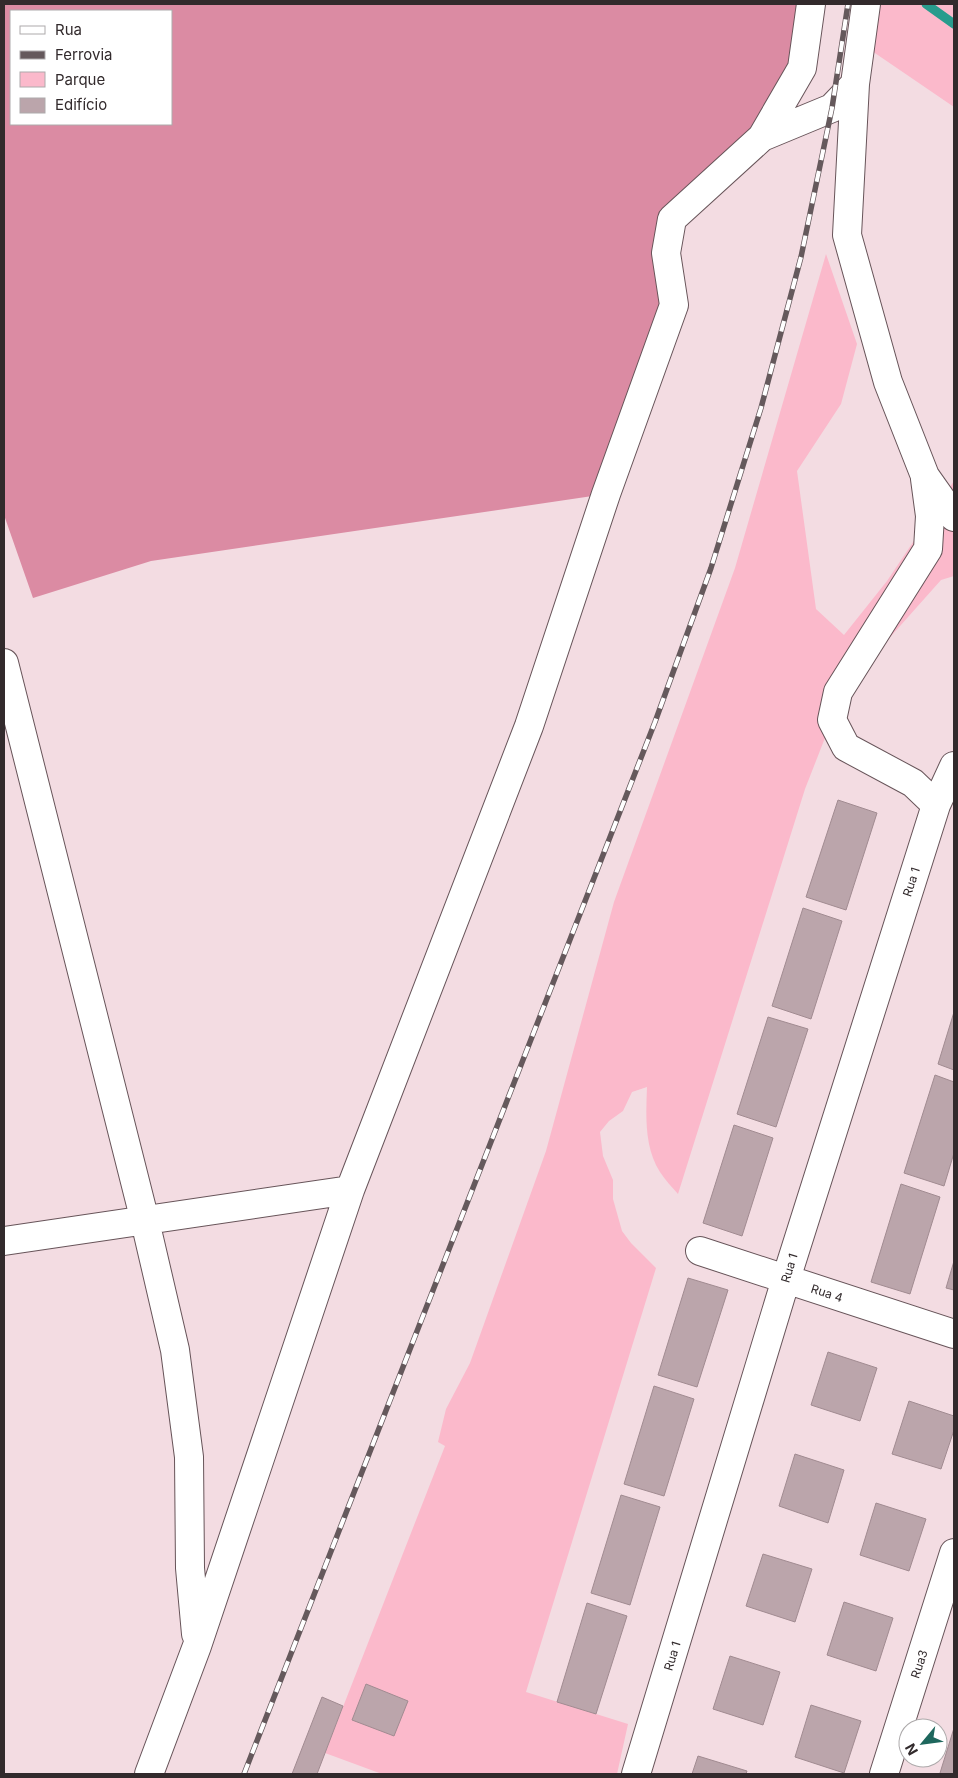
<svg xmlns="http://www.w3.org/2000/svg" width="958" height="1778" font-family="Inter,sans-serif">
	<rect width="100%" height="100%" fill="#f3dce2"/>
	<!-- green -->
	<path fill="#fbb9cb" d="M875,4H954V107L869,49Z
		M826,254L857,344L841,404L797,471L816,609L844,635L887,581L954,481V576L941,580L868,662L832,720L805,789L678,1194C672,1187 665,1180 660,1172C644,1147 646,1115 647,1087L632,1092L623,1111L609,1121L600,1132L603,1156L613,1180V1199L622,1231L631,1243L656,1268L526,1692L628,1724L617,1774H382L325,1753L445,1446L438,1442L446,1409L470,1363L546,1151L614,902L735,568Z"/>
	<!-- forest -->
	<path fill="#db8ba3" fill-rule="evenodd" d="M4,4H811L762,137L672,219L674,305L606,494L151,561L33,598L4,515ZM11,11H171V124H11Z"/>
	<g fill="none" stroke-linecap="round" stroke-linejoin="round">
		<!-- stream -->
		<path stroke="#289c8d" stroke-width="9" d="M926,4L954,24"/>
	</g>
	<!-- building -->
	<path fill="#bba5ab" stroke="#a18b91" d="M838,800L877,813L846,910L806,897Z
		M803,908L842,921L811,1019L772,1006Z
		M954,1012V1070L938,1064Z
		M768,1017L808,1029L776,1127L737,1114Z
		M935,1075L954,1082V1153L944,1186L904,1173Z
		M734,1125L773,1138L742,1236L703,1223Z
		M901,1184L940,1197L910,1294L871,1282Z
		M954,1261V1290L946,1288Z
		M688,1278L728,1290L697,1387L658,1375Z
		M828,1352L877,1368L860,1421L811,1405Z
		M654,1386L694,1399L664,1496L624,1484Z
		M909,1401L954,1416V1430L941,1469L892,1454Z
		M795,1454L844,1470L828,1523L779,1506Z
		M621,1495L660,1507L630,1605L591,1593Z
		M876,1503L926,1519L909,1571L860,1555Z
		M763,1554L812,1569L795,1622L746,1606Z
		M844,1602L893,1618L876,1671L827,1655Z
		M587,1603L627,1616L596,1714L557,1702Z
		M730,1656L780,1672L763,1725L713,1709Z
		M366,1684L408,1701L394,1736L352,1720Z
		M322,1697L343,1706L317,1774H292Z
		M811,1705L861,1721L844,1773L795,1757Z
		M954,1728V1774H943L940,1773Z
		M698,1756L747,1771L746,1774H692Z"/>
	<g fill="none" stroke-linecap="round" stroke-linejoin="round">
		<!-- minor casing -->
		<g stroke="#675459" stroke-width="30">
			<path id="minor" d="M855,84L847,235L888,382L925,476L954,517
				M762,137L802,68L811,4
				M925,479L930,516L928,549L838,692L832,720L846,747L913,783L936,805
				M4,663L145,1221L175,1350L189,1457L190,1568L196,1634
				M4,1241L350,1190
				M700,1251L954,1334
				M149,1774L197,1646L350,1190L529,726L606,494L674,305L666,253L672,219L762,137L832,108L855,84L866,4
				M636,1774L786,1279L936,805L954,766
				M884,1774L954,1553"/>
		</g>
		<!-- minor -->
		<use href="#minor" stroke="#fff" stroke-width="28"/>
		<!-- rail casing -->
		<g stroke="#65595c" stroke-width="5.5">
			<path id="rail" d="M244,1774L655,722L711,568L761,408L801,257L832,108L848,4"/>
		</g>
		<!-- rail -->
		<use href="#rail" stroke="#fff" stroke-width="4" stroke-dasharray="11" stroke-linecap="butt"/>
	</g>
	<g text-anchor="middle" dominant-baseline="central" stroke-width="4.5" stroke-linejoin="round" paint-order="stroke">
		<!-- street labels -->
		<g font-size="12" fill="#322a2c" stroke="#fff">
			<text transform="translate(911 882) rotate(-72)">Rua 1</text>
			<text transform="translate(789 1268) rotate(-73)">Rua 1</text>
			<text transform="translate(827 1293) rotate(18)">Rua 4</text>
			<text transform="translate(672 1656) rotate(-73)">Rua 1</text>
			<text transform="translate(919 1664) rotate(-72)">Rua3</text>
		</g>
	</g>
	<!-- border -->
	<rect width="958" height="1778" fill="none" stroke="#322a2c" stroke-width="10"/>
	<!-- legend -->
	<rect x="10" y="10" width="162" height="115" fill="#ffffff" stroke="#adaaab"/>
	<rect x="20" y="26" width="25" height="8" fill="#ffffff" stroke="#adaaab"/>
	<text x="55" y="35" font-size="15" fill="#322a2c">Rua</text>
	<rect x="20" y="51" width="25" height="8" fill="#65595c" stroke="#adaaab"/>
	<text x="55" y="60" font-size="15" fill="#322a2c">Ferrovia</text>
	<rect x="20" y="72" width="25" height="15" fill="#fbb9cb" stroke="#adaaab"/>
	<text x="55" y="85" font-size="15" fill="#322a2c">Parque</text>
	<rect x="20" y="98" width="25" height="15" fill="#bba5ab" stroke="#adaaab"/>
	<text x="55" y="110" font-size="15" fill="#322a2c">Edifício</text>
	<!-- north arrow -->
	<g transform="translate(923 1743) rotate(241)"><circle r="24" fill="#ffffff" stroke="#adaaab"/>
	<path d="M0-4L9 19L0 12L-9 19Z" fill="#1e675d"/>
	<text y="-8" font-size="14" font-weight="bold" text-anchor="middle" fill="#322a2c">N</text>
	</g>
</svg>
